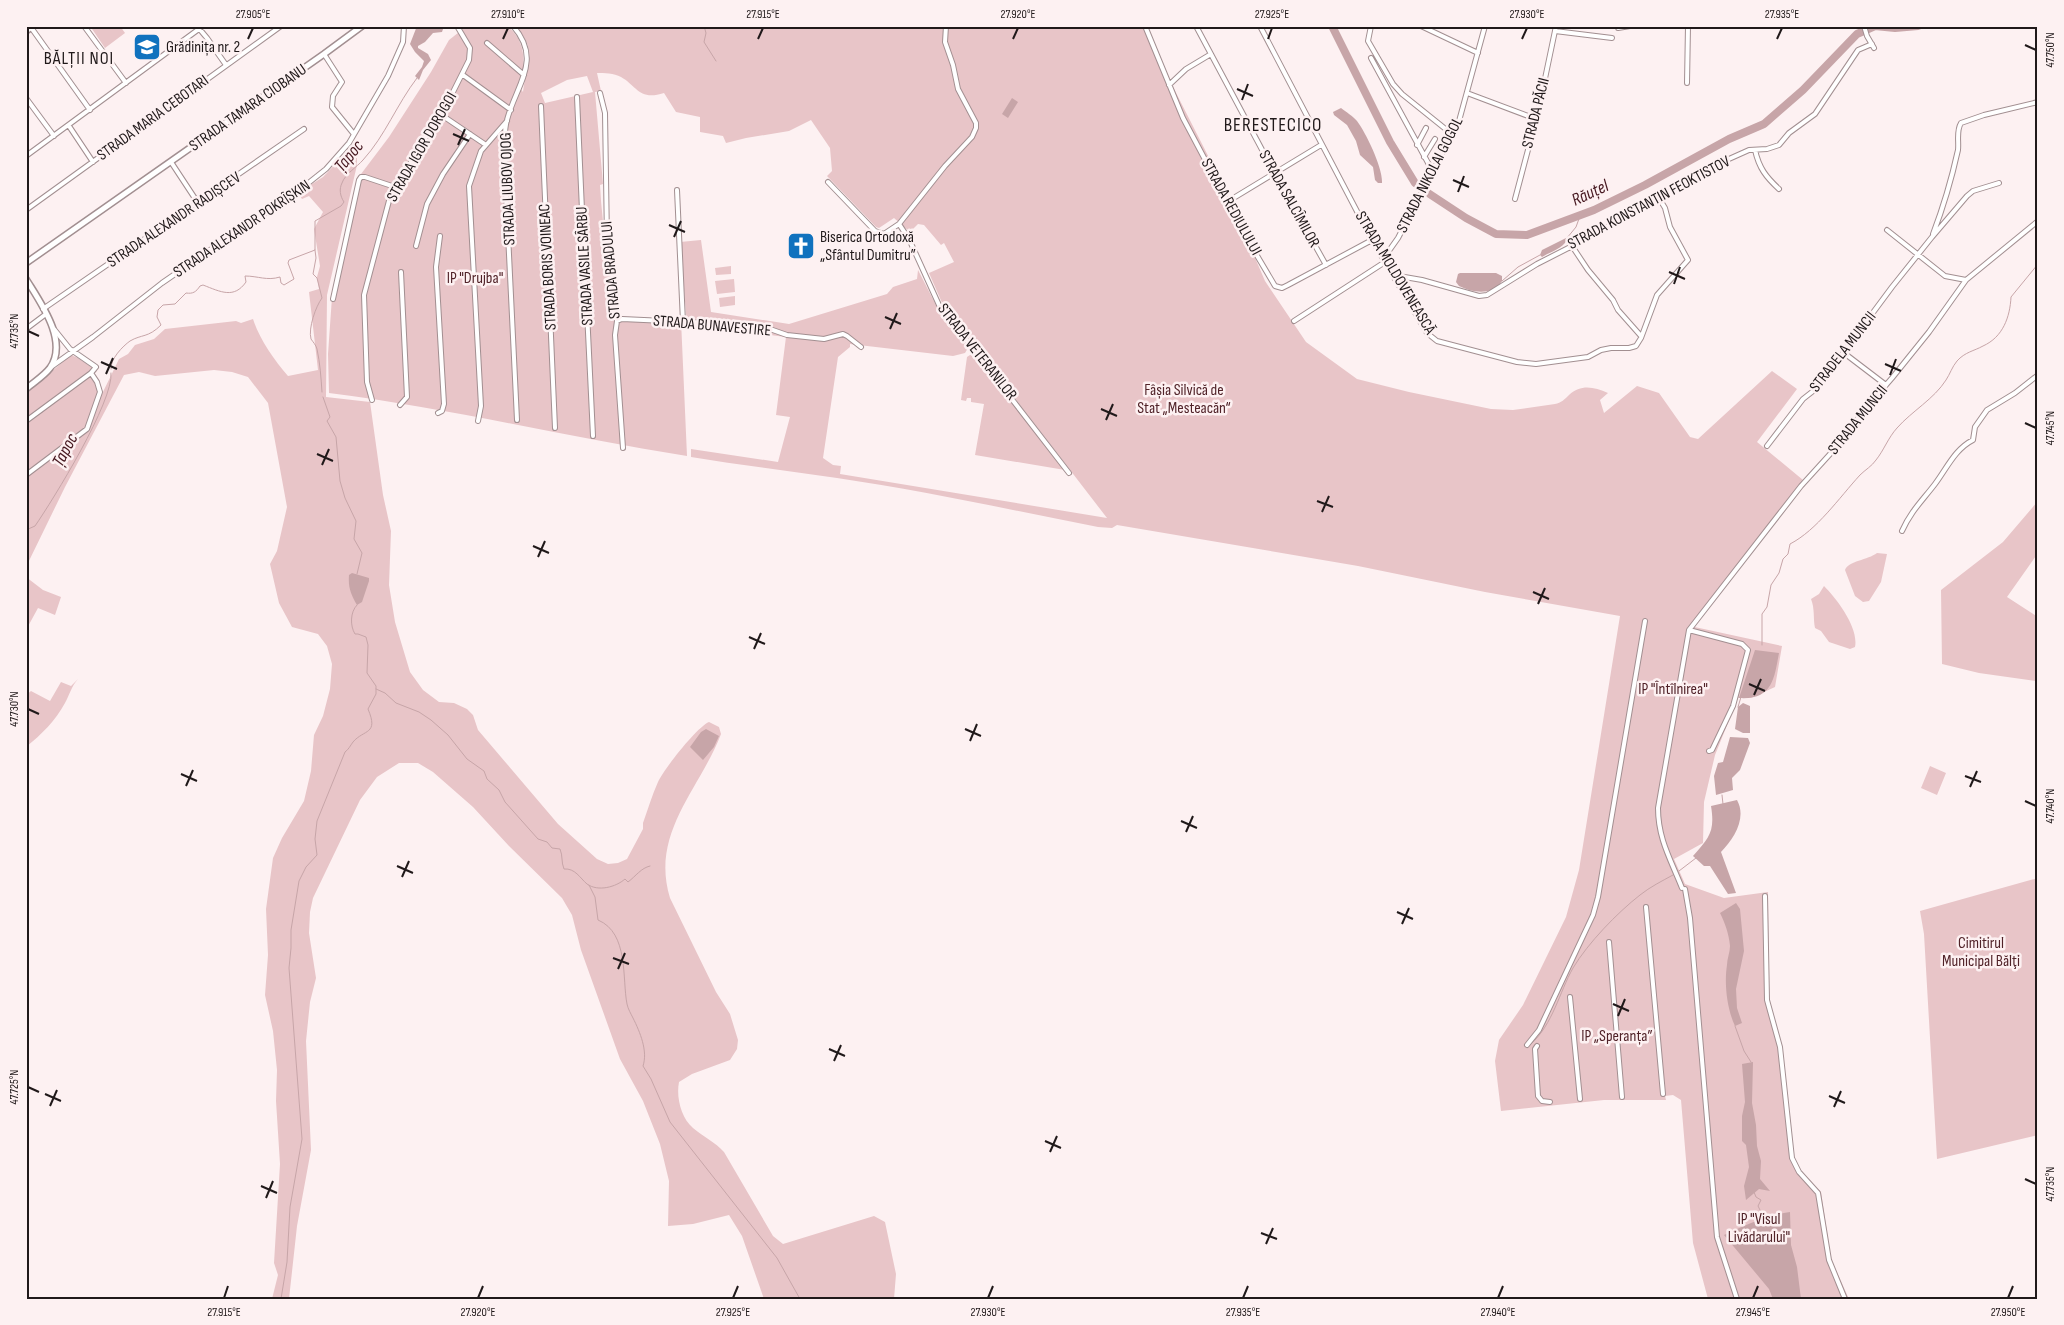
<svg xmlns="http://www.w3.org/2000/svg" width="2064" height="1325" font-family="'Sofia Sans Condensed',sans-serif">
	<rect width="100%" height="100%" fill="#fdf1f2"/>
	<!-- green -->
	<path fill="#e8c5c8" fill-rule="evenodd" d="M90,26H120L125,33L105,48Z
		M471,26H507C522,37 525,54 523,71L526,73L521,89L523,92C526,65 539,50 515,26H1142L1229,197L1265,281L1306,342L1357,379L1409,392L1491,409L1513,410L1555,404C1561,403 1565,399 1569,395C1581,384 1594,387 1608,393L1600,400L1604,413L1637,386L1659,393L1690,437L1698,439L1772,371L1797,389L1757,442L1803,480L1690,626L1782,646L1775,687L1751,698H1738L1715,755L1704,802L1703,843L1674,859L1685,884L1724,898L1768,892L1769,1000L1781,1046L1794,1159L1798,1168L1821,1192L1831,1259L1849,1299H1708L1693,1243L1681,1100L1673,1095L1665,1096L1666,1100H1604L1501,1111L1495,1061L1499,1040L1523,1005L1566,917L1579,870L1620,616L1485,592L1358,566L1117,525L1112,528L1098,527C1011,510 925,491 837,478C789,471 740,465 691,457V449L778,462L790,417L776,415L786,337L687,325L680,242L701,240L711,312L789,324L887,294L893,287L917,279L918,270L937,307L966,343L968,348L965,353L953,356L850,344V347L838,357L823,458L833,465L841,466L840,474L1107,518L943,305L929,273L954,262L944,243L941,245L924,225L918,224L910,232L894,218L879,228L876,227L827,176L832,171L830,148L811,120L789,131L746,138L726,143L723,136L700,132V117L676,112L664,93C639,101 637,86 621,77C614,73 604,73 597,73L601,91L595,92L603,184L600,185C602,229 611,272 615,316L681,320L687,456C567,437 449,408 329,393L328,354L332,297L358,178L389,137L431,72L449,40L463,29ZM587,76L593,92L545,103L541,93L567,80Z
		M345,154L357,158V165L327,295L326,397L370,402L383,495L391,531L389,585L395,622L410,672L423,690L439,702L454,703L467,709L473,715L478,730L558,824L597,859L608,864L618,863L627,859L643,829V823C648,809 652,795 658,782C664,769 697,727 709,722L719,727L721,734C700,789 650,833 670,898L716,992L730,1014L738,1040L737,1049L730,1060L692,1074L679,1082C676,1097 681,1118 693,1128C704,1137 715,1142 724,1152L773,1236L783,1244L874,1216L885,1222L896,1274L894,1299H764L742,1236L729,1215L693,1224L668,1226L669,1181L660,1144L643,1101L620,1059L581,950L572,915L562,898L509,846L473,807L433,772L418,763H399L377,777L360,800L313,898L310,912L309,933L316,978L310,1002L306,1041L311,1150L297,1226L289,1299H272L278,1275L274,1263L280,1164L276,1101L277,1070L273,1031L265,995L268,955L266,909L273,858L282,838L304,801L311,771L314,735L323,716L330,689L332,664L327,646L318,634L292,627L279,603L270,564L277,551L287,507L268,403L248,377L232,372L214,370L155,376L139,372L124,375L65,487L26,567V393L71,355L78,358L97,371L94,374L101,386L102,394L119,359L128,354L135,345L154,339L165,329L236,321L241,323L253,319C259,338 274,360 288,376L318,370L309,292L319,289L317,277L320,266L314,229L323,212L309,196L302,199L298,193L323,177Z
		M731,266V274L716,275L715,268Z
		M734,279L735,292L717,294L715,281Z
		M735,296V305L720,307L719,298Z
		M973,353L1065,470L975,455L984,404L971,402V398H967L966,401L961,400L967,357Z
		M2038,501V553L2007,597L2038,617V677L2036,681L1979,673L1942,664L1941,590L2003,542Z
		M1877,553L1887,554L1881,582L1869,601L1863,602L1855,596L1845,570C1848,561 1868,560 1877,553Z
		M26,577L43,590L61,597L55,615L38,608L26,630Z
		M1824,586C1837,599 1859,628 1855,647L1850,649L1829,642L1821,631L1815,628C1813,618 1815,609 1811,599L1819,594Z
		M78,679C71,687 70,694 65,703C55,721 42,734 26,747V695L31,691L50,701L61,682L71,686Z
		M1930,766L1946,773L1937,795L1921,788Z
		M2038,878V1135L1937,1159L1924,934L1920,911Z"/>
	<!-- water -->
	<path fill="#c7a5a8" d="M417,26H444L442,32L433,33L425,42L418,46V48L428,54L431,60L423,70L419,80L415,76L422,67L424,61L415,52L410,44Z
		M1012,98L1018,102L1008,118L1002,114Z
		M1341,108C1346,112 1353,116 1357,121C1366,133 1383,168 1382,183H1378L1375,180L1373,167L1360,155L1356,141L1347,125L1334,115L1333,112Z
		M1566,238L1567,240C1561,250 1551,251 1542,257L1540,255L1542,250Z
		M1460,273H1496L1502,276V281C1492,296 1473,293 1459,286L1456,282L1458,274Z
		M352,573L369,578V581L362,602L357,605C351,594 348,588 349,575Z
		M1755,650L1779,653C1774,680 1772,700 1739,698Z
		M1743,703L1750,706V733H1743L1735,729L1738,707Z
		M706,729L719,736L714,747L703,760L690,747L701,732Z
		M1730,737L1748,738L1750,743L1740,770L1732,778L1733,790L1716,795L1714,776L1718,763L1723,762Z
		M1737,800C1747,818 1734,839 1721,852L1736,893L1728,894L1710,866H1704L1693,856C1710,837 1715,831 1711,806Z
		M1736,903L1740,909L1744,951L1736,989L1737,1008L1742,1023L1735,1026C1727,1009 1724,984 1727,965C1727,959 1730,952 1730,946C1729,934 1725,923 1720,913Z
		M1753,1062L1752,1103L1756,1125L1757,1146L1761,1161L1760,1179L1770,1191L1759,1189L1746,1200L1744,1186L1749,1167L1746,1145L1742,1141V1116L1745,1102L1742,1064Z
		M1790,1212L1791,1245L1797,1267L1801,1299H1773L1769,1289L1724,1235C1747,1225 1764,1216 1790,1212Z"/>
	<g fill="none" stroke-linecap="round" stroke-linejoin="round">
		<!-- stream -->
		<path stroke="#c7a5a8" stroke-width="1" d="M704,26L706,33L704,42L716,61
			M1567,238L1576,227L1580,216
			M315,250L316,258L313,274L317,278L322,298C316,306 308,328 311,339C313,342 316,345 317,349C320,363 321,377 322,392
			M1502,281L1518,267L1540,255
			M111,369C110,359 123,346 130,341C142,334 148,338 161,325L157,317L158,310L163,305L175,304L186,293C193,294 196,292 200,286L203,285C221,292 234,299 246,282L245,276C258,276 267,281 280,277L281,283L284,285L294,279L288,263L289,260L315,250V221L341,206L344,202C340,196 339,189 342,183C345,174 357,167 363,160C385,136 397,104 417,78
			M323,397L330,417L327,421L336,437L340,481L345,498L356,521L354,539L362,553L357,574
			M26,530L35,526C53,500 114,401 111,373
			M1762,645V614L1767,607L1771,585L1779,573L1783,559L1788,554L1790,544C1817,530 1839,498 1860,475C1865,470 1872,466 1876,460C1884,450 1888,438 1897,428C1912,411 1934,399 1946,380C1950,374 1952,367 1957,361C1965,352 1974,351 1983,346C2003,337 2010,317 2011,297L2038,264
			M376,689L385,693L396,703L419,712L431,720L448,735L467,759L484,771L487,779L499,790L505,802L538,839L547,842L552,848L560,849C563,856 561,862 564,869C575,868 580,878 587,884C598,892 616,887 625,879L628,882C636,876 641,868 650,866
			M1738,707L1741,697
			M1722,795L1723,804
			M1679,871L1696,858
			M589,885L595,897L598,920C629,933 622,979 627,1004C628,1009 631,1014 633,1018C640,1032 648,1051 643,1066L651,1079L670,1122L777,1258L800,1299
			M1735,1026L1744,1051L1751,1062
			M1531,1044C1553,1024 1559,993 1573,968C1588,943 1617,913 1640,895C1650,887 1662,881 1673,875
			M1754,1192L1756,1197L1761,1200L1758,1206L1761,1212
			M281,1299L287,1262L290,1207L302,1139L289,968L291,948V930L299,881L306,867L317,855L315,839L317,821L345,752C349,749 350,746 353,742C364,729 379,735 368,709L376,694V686L367,673L368,645L366,637L358,634H355C350,626 350,612 357,605"/>
		<!-- river -->
		<path stroke="#c7a5a8" stroke-width="8" d="M1332,26L1390,142L1415,183L1425,191L1466,218L1496,234L1527,235L1594,210L1645,185L1729,139L1764,124L1803,90L1857,34L1875,26L1895,28L1918,26"/>
		<!-- minor casing -->
		<g stroke="#a28f91" stroke-width="6">
			<path id="minor" d="M30,26L90,110
				M84,26L126,83
				M197,26L207,38L226,65
				M513,26C543,60 516,85 507,120C504,130 505,141 504,151L517,420
				M1145,26L1183,118L1246,237L1275,286L1282,288L1288,285L1372,240
				M1196,26L1275,174L1326,265
				M1260,26L1372,240L1427,333L1437,341L1517,362L1536,364L1588,357L1601,350L1611,348H1629L1636,346L1641,338L1657,295L1688,260L1670,227L1665,208L1659,198
				M1371,26L1368,41L1393,84L1402,94L1453,135
				M1421,26L1478,53
				M1864,26L1867,36L1874,48
				M1618,28L1630,26
				M1555,31L1612,38
				M487,43L524,75
				M324,54L342,82L333,96L332,107L353,133
				M1371,58L1433,172
				M463,75L511,110
				M1687,83L1688,26
				M1169,85L1186,69L1211,54
				M600,93L605,113L607,240L613,270L616,298L617,321L615,335L623,448
				M1467,93L1536,119
				M577,97L585,278L584,285L586,291L593,436
				M26,98L54,136
				M541,106L555,428
				M440,114L486,145
				M69,126L93,162
				M1417,145L1426,128
				M1755,150C1759,168 1766,177 1779,189
				M26,156L203,26
				M1424,157L1435,139
				M171,162L198,203
				M828,182L875,231L884,234L899,224L945,166L972,137L976,128V123L958,89L953,65L945,42L946,26
				M677,190L683,322
				M1515,199L1538,112L1556,26
				M1227,202L1321,145
				M26,210L281,26
				M899,224L909,239L939,305L1069,473
				M1887,230L1945,276L1966,280
				M1933,234C1943,208 1952,177 1958,150C1959,141 1956,131 1961,123L1984,115L2038,102
				M416,246L427,204L443,174L470,134
				M1572,246L1588,270L1613,300L1618,310L1641,336
				M1393,275L1422,280L1479,296L1487,295L1537,264L1584,240L1720,163L1749,150L1767,149L1779,145L1789,133L1815,114L1858,50L1872,44
				M333,299L359,180L361,177H365L395,187
				M43,309L304,129
				M617,321L622,319L709,323L767,328L787,335L824,339L843,334L847,336L861,347
				M1294,321L1385,262L1386,255L1398,238L1459,121L1485,26
				M26,329L46,314
				M1844,353L1886,385
				M51,367L93,337L162,283L236,232L292,196L326,169L349,143L388,76L403,42L404,26
				M372,400L367,382L364,295L390,197L452,94L469,60L470,48L457,26
				M400,405L407,397L401,272
				M438,413L442,411L444,404L436,267L440,236
				M26,421L91,373L96,367L70,349L54,329
				M478,421L481,406L469,186L481,151L507,121
				M1767,446L1803,399L1817,388L1892,287L1932,237L1967,196L1973,191L1999,183
				M26,475L87,429L100,392L97,382L91,373
				M1902,531C1911,511 1922,501 1935,484C1947,468 1955,449 1973,440L1975,427L1987,410L2015,393L2038,375
				M1689,630L1742,644L1748,650L1733,706L1712,750L1709,751
				M1682,888C1671,860 1658,839 1658,808L1689,630L1801,486L1831,453L1866,408L1892,378L1929,332L1966,280L2038,221
				M1685,889L1690,918L1717,1237L1737,1299
				M1765,896L1767,1000L1780,1047L1792,1158L1799,1172L1818,1193L1829,1260L1845,1299
				M1646,907L1663,1094
				M1609,942L1622,1097
				M1570,997L1580,1099
				M1527,1045L1539,1030L1593,915L1598,897L1645,621
				M1537,1046L1535,1049L1538,1096L1542,1101L1550,1102"/>
		</g>
		<!-- tertiary casing -->
		<g stroke="#a28f91" stroke-width="8">
			<path id="tertiary" d="M26,31L33,26
				M26,263L324,54L362,26
				M26,279C40,302 69,341 50,368C44,376 34,382 26,389"/>
		</g>
		<!-- minor -->
		<use href="#minor" stroke="#fff" stroke-width="4"/>
		<!-- tertiary -->
		<use href="#tertiary" stroke="#fff" stroke-width="5"/>
	</g>
	<!-- ticks -->
	<path fill="none" stroke="#20191a" stroke-width="2" d="M248,39L253,28M503,39L508,28M758,39L763,28M1013,39L1018,28M1268,39L1272,28M1522,39L1527,28M1777,39L1782,28M2025,45L2036,50M1237,89L1253,96M1242,100L1248,84M453,134L469,141M458,145L465,129M1453,180L1469,187M1458,192L1464,176M669,225L685,232M674,237L681,221M1669,272L1685,279M1674,284L1680,267M885,317L901,324M890,329L897,313M28,331L39,336M101,362L117,369M1885,364L1901,371M106,374L113,358M1890,375L1896,359M1101,409L1117,416M1106,420L1113,404M2025,423L2036,428M317,454L333,461M322,465L329,449M1317,501L1333,507M1322,512L1329,496M533,546L549,553M538,557L545,541M1533,592L1549,599M1538,604L1545,588M749,637L765,644M754,649L761,633M1749,684L1765,691M1754,695L1761,679M28,709L39,714M965,729L981,736M970,741L977,724M181,774L197,781M1965,776L1981,782M186,786L193,770M1970,787L1977,771M2025,801L2036,806M1181,821L1197,828M1186,832L1193,816M397,866L413,873M402,877L409,861M1397,912L1413,919M1402,924L1409,908M613,958L629,964M618,969L625,953M1613,1004L1629,1011M1618,1016L1625,999M829,1049L845,1056M834,1061L841,1045M28,1087L39,1092M45,1094L61,1101M1829,1096L1845,1103M50,1106L57,1090M1834,1107L1841,1091M1045,1141L1061,1148M1050,1152L1057,1136M2025,1179L2036,1184M261,1186L277,1193M266,1198L273,1181M1261,1233L1277,1239M1266,1244L1273,1228M224,1298L228,1286M478,1298L483,1286M733,1298L738,1286M988,1298L993,1286M1243,1298L1248,1286M1498,1298L1503,1286M1753,1298L1758,1286M2008,1298L2013,1286"/>
	<!-- icons -->
	<defs>
		<g id="school-square" transform="scale(1.4375)"><rect x="-9" y="-9" width="18" height="18" rx="4" fill="#1072be" stroke="#fdf1f2"/><path d="M0-5L7-2L0 1L-7-2ZM-4 1L0 2.5L4 1V4Q0 6-4 4Z" fill="#fff"/></g>
		<g id="church-square" transform="scale(1.4375)"><rect x="-9" y="-9" width="18" height="18" rx="4" fill="#1072be" stroke="#fdf1f2"/><path d="M-1.2-6h2.4v3.5h3.3v2.4h-3.3V6h-2.4V-.1h-3.3v-2.4h3.3Z" fill="#fff"/></g>
	</defs>
	<g fill-rule="evenodd">
		<use href="#school-square" x="147" y="47"/>
		<use href="#church-square" x="801" y="246"/>
	</g>
	<g text-anchor="middle" dominant-baseline="central" stroke-width="5" stroke-linejoin="round" paint-order="stroke">
		<!-- poi labels -->
		<g font-size="16" fill="#20191a" stroke="#fdf1f2" text-anchor="start">
			<text x="166" y="47">Grădinița nr. 2</text>
			<text x="820" y="237">Biserica Ortodoxă<tspan x="820" dy="18">„Sfântul Dumitru”</tspan></text>
		</g>
		<!-- street labels -->
		<g font-size="16" fill="#20191a" stroke="#fdf1f2">
			<text transform="translate(248 108) rotate(-35)">STRADA TAMARA CIOBANU</text>
			<text transform="translate(1536 113) rotate(-76)">STRADA PĂCII</text>
			<text transform="translate(153 118) rotate(-36)">STRADA MARIA CEBOTARI</text>
			<text transform="translate(422 147) rotate(-60)">STRADA IGOR DOROGOI</text>
			<text transform="translate(1430 175) rotate(-63)">STRADA NIKOLAI GOGOL</text>
			<text transform="translate(508 189) rotate(-92)">STRADA LIUBOV OJOG</text>
			<text transform="translate(1289 199) rotate(61)">STRADA SALCÎMILOR</text>
			<text transform="translate(1649 203) rotate(-28)">STRADA KONSTANTIN FEOKTISTOV</text>
			<text transform="translate(1231 207) rotate(61)">STRADA REDIULULUI</text>
			<text transform="translate(174 220) rotate(-34)">STRADA ALEXANDR RADIȘCEV</text>
			<text transform="translate(242 229) rotate(-34)">STRADA ALEXANDR POKRÎȘKIN</text>
			<text transform="translate(585 266) rotate(-93)">STRADA VASILE SÂRBU</text>
			<text transform="translate(548 267) rotate(-93)">STRADA BORIS VOINEAC</text>
			<text transform="translate(611 270) rotate(-95)">STRADA BRADULUI</text>
			<text transform="translate(1395 273) rotate(59)">STRADA MOLDOVENEASCĂ</text>
			<text transform="translate(712 326) rotate(5)">STRADA BUNAVESTIRE</text>
			<text transform="translate(977 352) rotate(52)">STRADA VETERANILOR</text>
			<text transform="translate(1843 352) rotate(-52)">STRADELA MUNCII</text>
			<text transform="translate(1858 420) rotate(-51)">STRADA MUNCII</text>
		</g>
		<!-- park labels -->
		<g font-size="16" fill="#502228" stroke="#fdf1f2">
			<text x="475" y="278">IP "Drujba"</text>
			<text x="1184" y="390">Fâșia Silvică de<tspan x="1184" dy="18">Stat „Mesteacăn“</tspan></text>
			<text x="1673" y="689">IP "Întîlnirea"</text>
			<text x="1981" y="943">Cimitirul<tspan x="1981" dy="18">Municipal Bălţi</tspan></text>
			<text x="1617" y="1036">IP „Speranța”</text>
			<text x="1759" y="1219">IP "Visul<tspan x="1759" dy="18">Livădarului"</tspan></text>
		</g>
		<!-- neighbourhood labels -->
		<g font-size="18" letter-spacing="1" fill="#20191a" stroke="#fdf1f2">
			<text x="79" y="58">BĂLȚII NOI</text>
		</g>
		<!-- water labels -->
		<g font-size="18" font-style="italic" fill="#461820" stroke="#fdf1f2">
			<text transform="translate(349 156) rotate(-51)">Țapoc</text>
			<text transform="translate(1590 193) rotate(-25)">Răuțel</text>
			<text transform="translate(65 450) rotate(-62)">Țapoc</text>
		</g>
		<!-- quarter labels -->
		<g font-size="19" letter-spacing="1" fill="#20191a" stroke="#fdf1f2">
			<text x="1273" y="125">BERESTECICO</text>
		</g>
	</g>
	<!-- border -->
	<rect width="2064" height="1325" fill="none" stroke="#fdf1f2" stroke-width="55"/>
	<rect x="28" y="28" width="2008" height="1270" fill="none" stroke="#20191a" stroke-width="2"/>
	<g font-size="12" text-anchor="middle" fill="#20191a">
		<text x="253" y="18">27.905°E</text>
		<text x="508" y="18">27.910°E</text>
		<text x="763" y="18">27.915°E</text>
		<text x="1018" y="18">27.920°E</text>
		<text x="1272" y="18">27.925°E</text>
		<text x="1527" y="18">27.930°E</text>
		<text x="1782" y="18">27.935°E</text>
		<text transform="translate(2050 50) rotate(-90)" y="4">47.750°N</text>
		<text transform="translate(14 331) rotate(-90)" y="4">47.735°N</text>
		<text transform="translate(2050 428) rotate(-90)" y="4">47.745°N</text>
		<text transform="translate(14 709) rotate(-90)" y="4">47.730°N</text>
		<text transform="translate(2050 806) rotate(-90)" y="4">47.740°N</text>
		<text transform="translate(14 1087) rotate(-90)" y="4">47.725°N</text>
		<text transform="translate(2050 1184) rotate(-90)" y="4">47.735°N</text>
		<text x="224" y="1316">27.915°E</text>
		<text x="478" y="1316">27.920°E</text>
		<text x="733" y="1316">27.925°E</text>
		<text x="988" y="1316">27.930°E</text>
		<text x="1243" y="1316">27.935°E</text>
		<text x="1498" y="1316">27.940°E</text>
		<text x="1753" y="1316">27.945°E</text>
		<text x="2008" y="1316">27.950°E</text>
	</g>
</svg>
